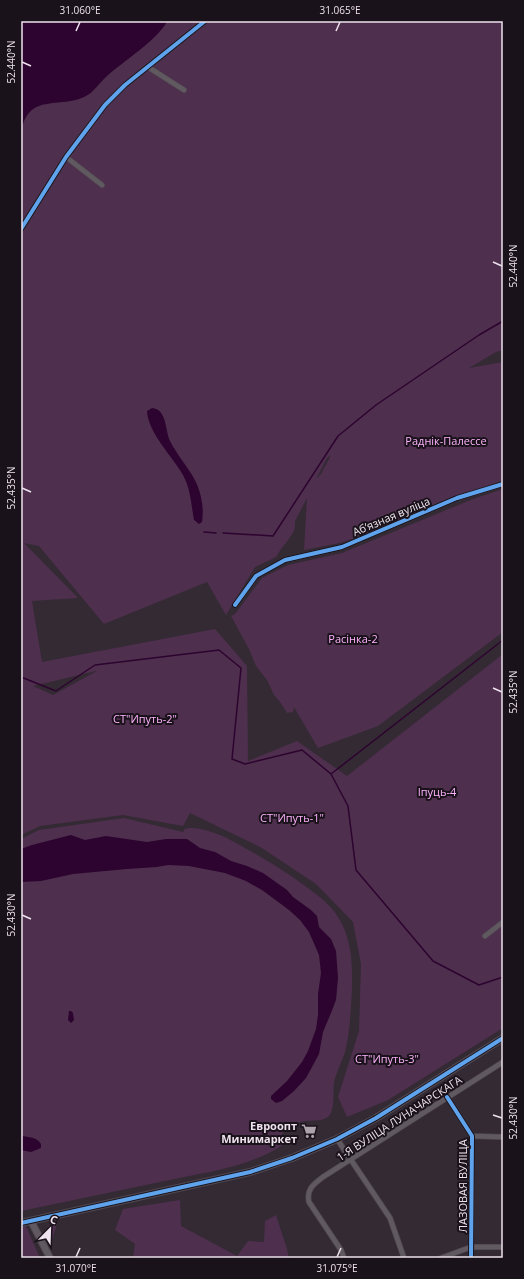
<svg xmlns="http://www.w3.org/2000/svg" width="524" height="1279" font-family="'Open Sans',sans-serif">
	<rect width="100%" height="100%" fill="#342a34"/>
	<!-- green -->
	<path fill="#4e2f4e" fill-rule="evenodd" d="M167,21H503V350L496,352L469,368L503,362V480L344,542L304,550L307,498L295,521V526L294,531L286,543L281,549L276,557L255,567L226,615L207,582L104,624L39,546L24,543L78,598L32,601L42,662L215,629L247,666L248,761L297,741L347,776L503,654V1028L388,1100L347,1117L338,1097L359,1031L361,964L353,922L316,884L262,848L190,813L183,826L123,815L40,826L21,835V130C32,90 58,110 85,96C94,92 100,82 107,75C126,58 146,42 165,25ZM331,455L321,474L316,479L327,458ZM97,671L53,695L33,686L96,671Z
		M503,489V632L378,726L318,748L294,707L293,712L287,713L280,702L274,695L267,680L256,666L249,649L231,616L235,614L262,578L288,565L342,553L473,499Z
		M124,818L183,832L185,829C195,825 215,833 225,837C251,851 276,865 301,883C312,891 324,899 333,910C355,937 353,974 351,1006C350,1022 349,1037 345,1052C342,1062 336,1072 334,1083C333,1091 335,1110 329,1116C321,1123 309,1119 300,1122C293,1125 292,1129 284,1130L281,1136L284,1144C252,1167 202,1173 165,1181C117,1191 69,1201 21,1211V839L39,830Z
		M180,1200L181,1226L237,1256L248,1241L264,1242L265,1221L276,1215L287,1249L289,1258H133L135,1244L115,1230L123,1209Z
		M57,1224L52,1240L47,1234L48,1226Z
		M26,1226L40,1258H21V1227Z"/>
	<!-- water -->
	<path fill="#2d042f" d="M21,21H167C159,39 122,62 106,77C99,83 94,92 86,96C59,110 27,91 21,134Z
		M152,408C167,409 165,430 170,441C181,463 199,476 202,503C203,509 203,515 202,522L199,524L194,520C191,504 191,490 183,475C173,457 148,433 147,411Z
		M71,835L85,840L106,836L147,842L166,839H187L200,848L215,852L231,861L247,866L263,873L287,890L293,897L311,910L317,916L319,927L331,939L336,951L338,978L336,1000L331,1013L323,1032L319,1054L306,1078L294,1091L282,1101L276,1103L271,1099V1096L287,1081L302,1062L308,1051L316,1029L318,1015V994L321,973L319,955L309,932L300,920L289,910L262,890L246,881L225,873L189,866L168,865L157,867L127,869L73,874L41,881L21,882V849L32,845Z
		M69,1011H71L73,1013L74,1020L71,1023L68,1020Z
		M21,1136C29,1137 37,1137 41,1144V1148L31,1152L21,1150Z"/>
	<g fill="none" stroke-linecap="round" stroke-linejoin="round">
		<!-- stream -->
		<path stroke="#2d042f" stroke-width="1.5" d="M204,532L216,533
			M223,533L273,536L338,436L376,405L479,335L503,321
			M21,677L56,691L95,665L219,650L241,668L232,759L245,764L302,750L331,774L348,806L356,870L433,961L479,985L503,977
			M331,774L503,640"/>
		<!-- minor casing -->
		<g stroke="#514951" stroke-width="6">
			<path id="minor" d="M148,67L184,90
				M66,157L102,185
				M21,229L66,157L105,105L125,85L205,21
				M235,605L256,576L285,560L342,547L457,498L503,484
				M485,936L503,922
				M447,1097L472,1136L471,1258
				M472,1136L503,1137
				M337,1139L390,1218L404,1258
				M344,1258L341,1250L309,1202C306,1189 314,1184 323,1177L503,1062
				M441,1258L471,1247H503"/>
		</g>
		<!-- tertiary casing -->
		<g stroke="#514951" stroke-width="8">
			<path id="tertiary" d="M31,1221L50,1258
				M21,1223L250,1172L292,1158L337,1139L376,1118L503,1038"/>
		</g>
		<!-- minor -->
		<use href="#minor" stroke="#605960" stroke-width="4.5"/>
		<!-- tertiary -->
		<use href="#tertiary" stroke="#605960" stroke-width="6"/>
		<!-- cycleway casing -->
		<g stroke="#1a121a" stroke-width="6">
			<path id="cycleway" d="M21,229L66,157L105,105L125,85L205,21
				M235,605L256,576L285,560L342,547L457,498L503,484
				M447,1097L472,1136L471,1258
				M21,1223L250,1172L292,1158L337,1139L376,1118L503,1038"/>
		</g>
		<!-- cycleway -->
		<use href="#cycleway" stroke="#60a3ed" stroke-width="4"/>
	</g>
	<!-- ticks -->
	<path fill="none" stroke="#ede2ed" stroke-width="1.5" d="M76,31L80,22M336,31L340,22M22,62L31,66M493,262L502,266M22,488L31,492M493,688L502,692M22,915L31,919M493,1115L502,1118M76,1257L80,1248M337,1257L341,1248"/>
	<!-- icons -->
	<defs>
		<g id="supermarket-bare" transform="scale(1.2)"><path d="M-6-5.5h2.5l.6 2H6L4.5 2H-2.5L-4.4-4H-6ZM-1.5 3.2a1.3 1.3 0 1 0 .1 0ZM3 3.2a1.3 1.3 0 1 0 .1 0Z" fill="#aca2ac" stroke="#1a121a" stroke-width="2.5" paint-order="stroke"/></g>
	</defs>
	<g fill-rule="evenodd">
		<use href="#supermarket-bare" x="309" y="1131"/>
	</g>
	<g text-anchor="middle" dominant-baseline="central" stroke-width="4" stroke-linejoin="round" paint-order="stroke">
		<!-- park labels -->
		<g font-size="11" fill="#feb3fd" stroke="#1a121a">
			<text x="446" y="440">Раднік-Палессе</text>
			<text x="353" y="638">Расінка-2</text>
			<text x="145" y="718">СТ"Ипуть-2"</text>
			<text x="437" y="791">Іпуць-4</text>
			<text x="292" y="817">СТ"Ипуть-1"</text>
			<text x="387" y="1058">СТ"Ипуть-3"</text>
		</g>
		<!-- street labels -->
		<g font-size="11" fill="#ede2ed" stroke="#1a121a">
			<text transform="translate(391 516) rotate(-23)">Абʼязная вуліца</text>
			<text transform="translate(399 1118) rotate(-33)">1-Я ВУЛІЦА ЛУНАЧАРСКАГА</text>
			<text transform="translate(462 1186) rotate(-90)">ЛАЗОВАЯ ВУЛІЦА</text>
		</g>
		<!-- poi labels -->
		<g font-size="11" font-weight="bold" fill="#ede2ed" stroke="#1a121a" text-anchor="end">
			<text x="297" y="1125">Евроопт<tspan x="297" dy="13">Минимаркет</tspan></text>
		</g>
	</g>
	<!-- border -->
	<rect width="524" height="1279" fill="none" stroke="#1a121a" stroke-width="44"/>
	<!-- north arrow -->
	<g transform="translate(50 1229) rotate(23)" stroke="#1a121a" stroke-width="3" paint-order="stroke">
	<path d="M0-3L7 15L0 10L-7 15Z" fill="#ede2ed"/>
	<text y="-6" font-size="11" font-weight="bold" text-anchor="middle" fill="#ede2ed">С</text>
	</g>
	<rect x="22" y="22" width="480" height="1235" fill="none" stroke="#ede2ed" stroke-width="1.5"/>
	<g font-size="10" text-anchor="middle" fill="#ede2ed">
		<text x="80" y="14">31.060°E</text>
		<text x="340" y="14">31.065°E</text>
		<text transform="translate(11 62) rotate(-90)" y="4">52.440°N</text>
		<text transform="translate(513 266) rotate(-90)" y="4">52.440°N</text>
		<text transform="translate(11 488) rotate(-90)" y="4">52.435°N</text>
		<text transform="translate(513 692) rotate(-90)" y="4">52.435°N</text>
		<text transform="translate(11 915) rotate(-90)" y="4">52.430°N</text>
		<text transform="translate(513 1118) rotate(-90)" y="4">52.430°N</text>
		<text x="76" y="1272">31.070°E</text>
		<text x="337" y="1272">31.075°E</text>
	</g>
</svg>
